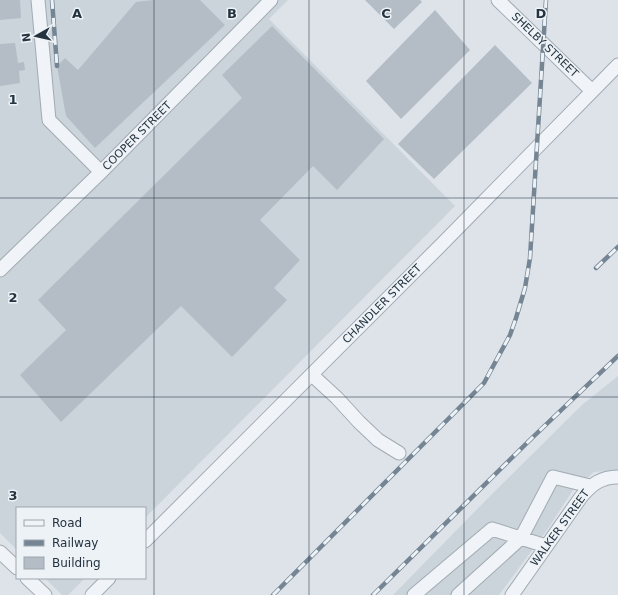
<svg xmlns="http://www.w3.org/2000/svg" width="618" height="595" font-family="'DejaVu Sans',sans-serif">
	<rect width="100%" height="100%" fill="#dde3e9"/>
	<!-- built -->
	<path fill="#cbd3db" d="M0,0H288L269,19L455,206L145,518V508H17V550L0,533Z
		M618,376V470L594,472L573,490L547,530L499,595H393L494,492L582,405Z
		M45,578H85L68,595H62Z"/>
	<!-- building -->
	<path fill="#b4bdc6" d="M0,0H20L21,18L0,20Z
		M153,0H200L225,25L95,148L66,116L57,66L65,58L78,70L136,2Z
		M365,0H420L422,2L394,29Z
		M435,10L470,50L401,119L366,81Z
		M272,26L384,139L337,190L313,166L260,220L300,260L274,288L287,300L232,357L181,306L61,422L20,375L66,330L38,300L242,98L222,75Z
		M15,43L18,63L24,62L25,70L19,71L20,83L0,86V44Z
		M495,45L532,83L434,179L398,144Z"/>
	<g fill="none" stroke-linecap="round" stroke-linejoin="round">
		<!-- minor casing -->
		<g stroke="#a2abb3" stroke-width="15">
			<path id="minor" d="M38,0L49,120L101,172
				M498,0L592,91
				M0,270L101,172L271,0
				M312,375L337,398L359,422L378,440L399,453
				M145,541L442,244L618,65
				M0,552L17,568
				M27,578L45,595
				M92,595L109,578
				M414,595L492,529L546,546
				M458,595L521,538L553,477L590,486
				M512,595L581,497C592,484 601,477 618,477"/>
		</g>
		<!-- minor -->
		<use href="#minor" stroke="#f0f3f7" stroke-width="13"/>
		<!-- rail casing -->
		<g stroke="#758594" stroke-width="4.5">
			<path id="rail" d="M52,0L57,66
				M596,268L618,247
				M273,595L484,383L510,335L516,318L525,288L530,258L546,0
				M373,595L533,437L618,356"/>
		</g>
		<!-- rail -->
		<use href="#rail" stroke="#edf2f6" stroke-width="3" stroke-dasharray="9" stroke-linecap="butt"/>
	</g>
	<!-- grid -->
	<path fill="none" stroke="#253341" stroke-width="1" stroke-opacity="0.55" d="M154,0V595M309,0V595M464,0V595M0,198H618M0,397H618"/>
	<g text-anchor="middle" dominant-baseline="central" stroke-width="3" stroke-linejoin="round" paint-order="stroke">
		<!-- street labels -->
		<g font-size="11" fill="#253341" stroke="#edf2f6">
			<text transform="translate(545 45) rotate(44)">SHELBY STREET</text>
			<text transform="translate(137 136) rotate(-45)">COOPER STREET</text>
			<text transform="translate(382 304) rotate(-45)">CHANDLER STREET</text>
			<text transform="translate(560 528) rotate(-54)">WALKER STREET</text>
		</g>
	</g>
	<g font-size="13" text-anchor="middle" font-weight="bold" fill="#253341" stroke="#edf2f6" stroke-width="3" stroke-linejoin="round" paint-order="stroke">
		<text x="77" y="18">A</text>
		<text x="232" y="18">B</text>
		<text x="386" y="18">C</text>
		<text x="541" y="18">D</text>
		<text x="13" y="104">1</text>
		<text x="13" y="302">2</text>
		<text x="13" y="500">3</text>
	</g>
	<!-- legend -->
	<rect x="16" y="507" width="130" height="72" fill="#edf2f6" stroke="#9da6ae"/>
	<rect x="24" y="520" width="20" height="6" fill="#f0f3f7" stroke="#9da6ae"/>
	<text x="52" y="527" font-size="12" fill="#253341">Road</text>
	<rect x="24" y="540" width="20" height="6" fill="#758594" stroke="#9da6ae"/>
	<text x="52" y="547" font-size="12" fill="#253341">Railway</text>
	<rect x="24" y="557" width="20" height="12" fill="#b4bdc6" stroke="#9da6ae"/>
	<text x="52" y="567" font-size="12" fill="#253341">Building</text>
	<!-- north arrow -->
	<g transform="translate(36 36) rotate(262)" stroke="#edf2f6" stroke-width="3" paint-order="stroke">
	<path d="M0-3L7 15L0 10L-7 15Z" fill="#253341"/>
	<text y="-6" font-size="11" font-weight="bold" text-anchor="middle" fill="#253341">N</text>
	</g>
</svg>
